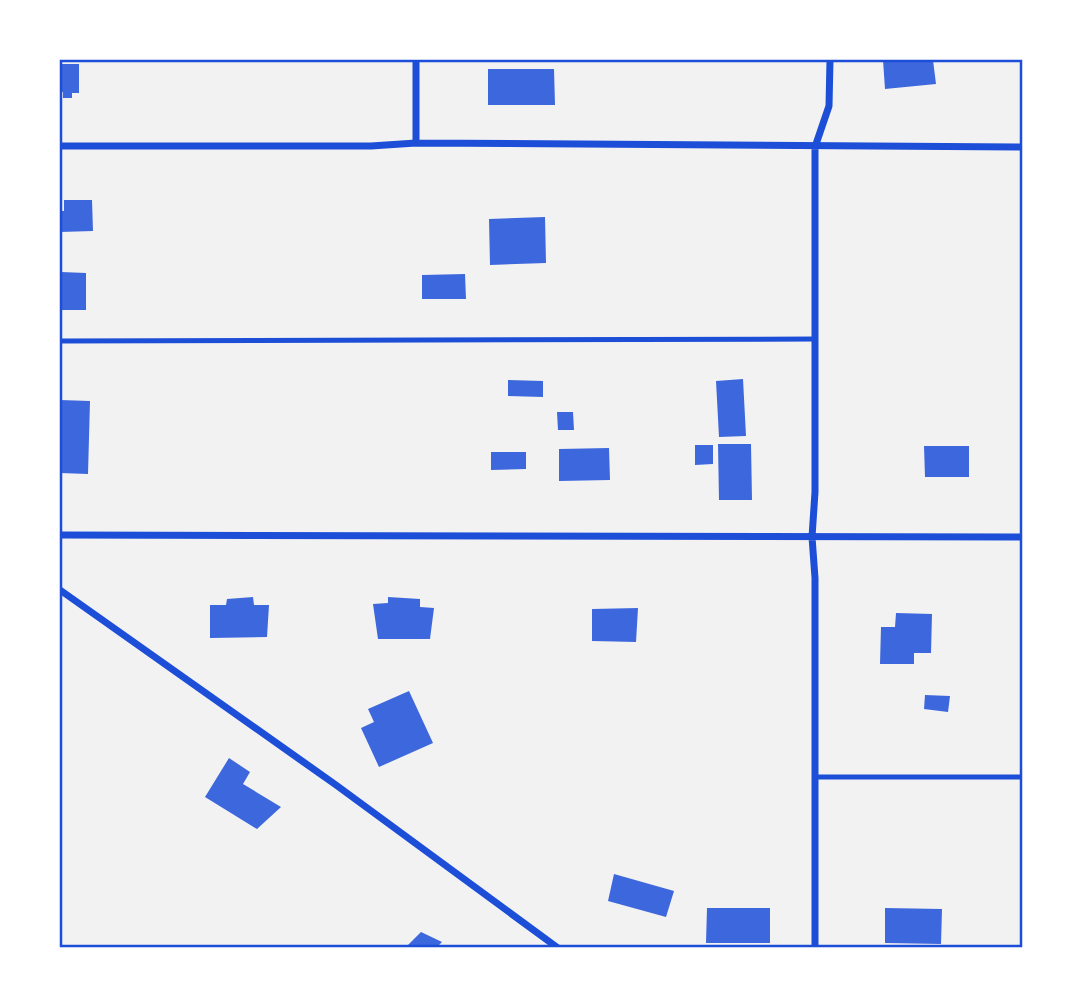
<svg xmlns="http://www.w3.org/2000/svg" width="1082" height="1007" font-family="Signika,sans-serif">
	<rect width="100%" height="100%" fill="#f2f2f2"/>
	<!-- building -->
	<path fill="#3d67dc" d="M883,60H933L936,84L885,89Z
		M60,64H79V93H72V98H63V92H60Z
		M488,69H554L555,105H488Z
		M64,200H92L93,231L60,232V211H64Z
		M545,217L546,263L490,265L489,219Z
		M61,272L86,273V310H61Z
		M465,274L466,299H422V275Z
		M743,379L746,436L719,437L716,381Z
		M508,380L543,381V397L508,396Z
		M60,400L90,401L88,474L60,473Z
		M557,412H573L574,430H558Z
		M718,444H751L752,500H719Z
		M695,445H713V464L695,465Z
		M924,446H969V477H925Z
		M609,448L610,480L559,481V449Z
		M491,452H526V469L491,470Z
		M253,597L254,605H269L267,637L210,638V605H226L227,599Z
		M388,597L420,599V607L434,608L430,639H378L373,604L388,603Z
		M638,608L636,642L592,641V609Z
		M896,613L932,614L931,653H914V664H880L881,627H895Z
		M409,691L433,743L379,767L361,728L374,722L368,709Z
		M925,695L950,696L948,712L924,709Z
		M229,758L250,772L243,784L281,807L257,829L205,797Z
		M614,874L674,891L666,917L608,901Z
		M707,908H770V943H706Z
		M885,908L942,909L941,944L885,943Z
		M421,932L442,942L436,948H405Z"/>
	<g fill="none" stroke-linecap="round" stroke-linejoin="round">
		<!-- service -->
		<path stroke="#1d4ed8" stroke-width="5" d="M60,341L815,339
			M815,777H1023"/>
		<!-- minor -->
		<path stroke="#1d4ed8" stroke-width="7" d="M416,143V60
			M60,146H371L416,143L1023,147
			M60,535L1023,537
			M60,590L336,785L558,948
			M815,948V578L812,537L815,492V147L829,106L830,60"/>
	</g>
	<!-- border -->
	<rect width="1082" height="1007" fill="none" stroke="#ffffff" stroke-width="122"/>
	<rect x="61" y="61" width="960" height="885" fill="none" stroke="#1d4ed8" stroke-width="2.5"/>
</svg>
